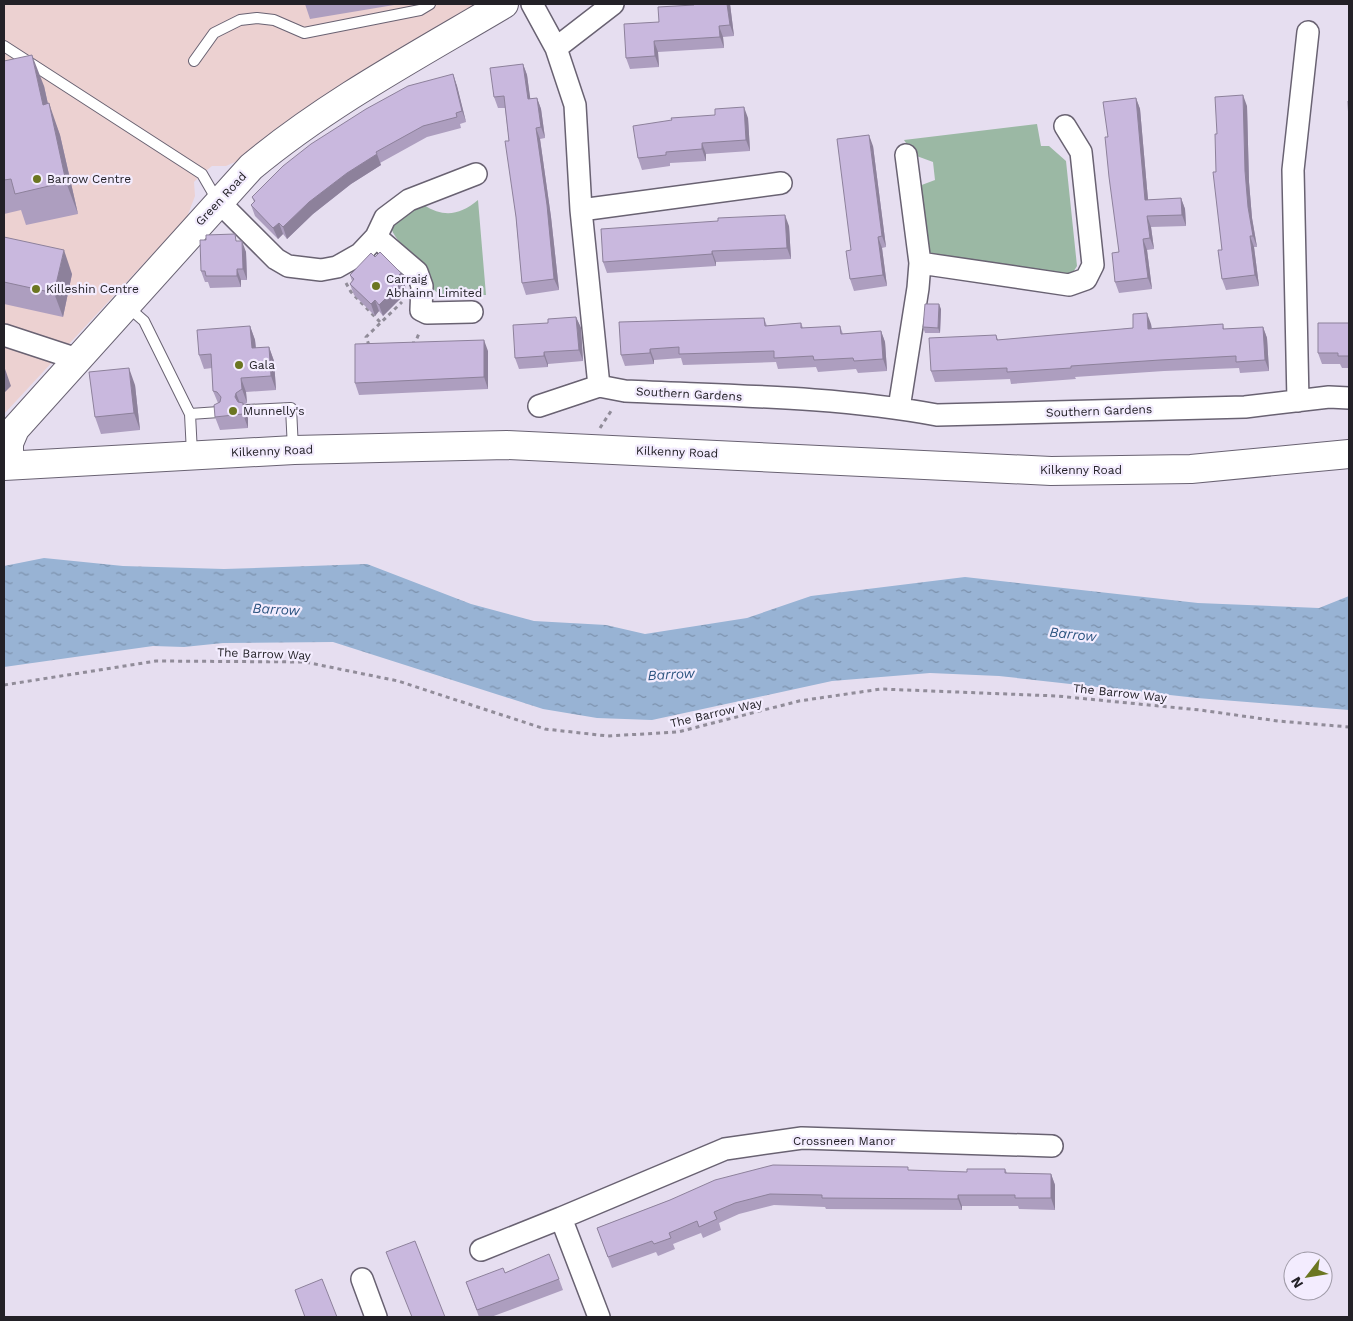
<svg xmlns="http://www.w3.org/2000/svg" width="1353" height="1321" font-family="'Work Sans',sans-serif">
	<defs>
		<pattern id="water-ripples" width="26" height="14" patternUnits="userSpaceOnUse" patternTransform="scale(1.25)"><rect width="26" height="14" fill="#98b3d4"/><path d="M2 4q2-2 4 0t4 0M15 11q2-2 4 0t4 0" fill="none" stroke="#7c91ac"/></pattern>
	</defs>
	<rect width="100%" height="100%" fill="#e6def0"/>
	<!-- education -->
	<path fill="#ecd1d1" d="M4,4H482L251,155L226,166H212L202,174L194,182L195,196L187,217L4,414Z"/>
	<!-- green -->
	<path fill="#9bb8a4" d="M1037,124L1041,146H1049L1066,161L1077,266L1072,274L1065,277L939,257L923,249L919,186L935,180L933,162L914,155L904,140Z
		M478,200L486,295C475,295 451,298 442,295C429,290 430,277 423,266C414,251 397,245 391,228L402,216L424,205C444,218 460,215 478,200Z"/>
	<!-- water -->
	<path fill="url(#water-ripples)" d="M44,558L123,566L224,569L367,564L471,604L534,621L606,625L645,634L747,618L811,596L965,577L1198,603L1319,608L1349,596V710L1197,698L999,676L930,673L832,681L652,720L597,718L543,709L333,642L223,643L184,647L153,646L4,667V566Z"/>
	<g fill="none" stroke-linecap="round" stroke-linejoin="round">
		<!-- lane casing -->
		<g stroke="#696272" stroke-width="12">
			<path id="lane" d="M4,46L202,174L217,200
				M194,61L214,33L240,20L257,18L274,20L304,33L420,10L430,4
				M128,307L144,321L190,414
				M247,410L291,408L293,449
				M192,453L190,414L219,412"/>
		</g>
		<!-- street casing -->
		<g stroke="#696272" stroke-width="24">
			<path id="street" d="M532,4L556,48L575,105L581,210L599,386L539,406
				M556,48L613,4
				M218,201L276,259L288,266L321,270L337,267L360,254L376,237L385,218L409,200L476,174
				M581,210L781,183
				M376,237L417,272L422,286L421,310L427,313L472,312
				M920,263L1069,285L1086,279L1093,265L1081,152L1065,126
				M4,335L77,359
				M599,386L625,391C729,396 834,396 937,415L1245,407L1329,397L1349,398
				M1298,401L1293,170L1308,32
				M899,408L918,288L920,263L906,155
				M481,1250L561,1218
				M362,1279L376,1317
				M599,1317L561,1218L725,1149L802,1138L1052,1146"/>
		</g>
		<!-- secondary casing -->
		<g stroke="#696272" stroke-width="30">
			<path id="secondary" d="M9,464V443L15,429L251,167C328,103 418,55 504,4
				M4,466L294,450L507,445L1051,471L1191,469L1349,454"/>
		</g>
		<!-- path -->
		<path stroke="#918c99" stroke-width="3" stroke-dasharray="4 4" stroke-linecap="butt" d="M346,283L351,292L381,323
			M412,343H415L420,331
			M369,345L366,337L402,302
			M600,428L613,408
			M4,685L156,661L305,662L398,681L545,729L608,736L678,732L799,701L881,689L1057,696L1200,710L1278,721L1349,727"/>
		<!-- lane -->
		<use href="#lane" stroke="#fff" stroke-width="10"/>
		<!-- street -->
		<use href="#street" stroke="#fff" stroke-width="21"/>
		<!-- secondary -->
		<use href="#secondary" stroke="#fff" stroke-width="28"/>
	</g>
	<!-- wall -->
	<path fill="#ad9ebf" d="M305,4H400L310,19Z
		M730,4L734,36L723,37L724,48L658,52L659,67L630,69L626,58L659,22Z
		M4,61L44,86L48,104L60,135L78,214L26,225L21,210L4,214Z
		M523,64L527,75L530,99L537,98L541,109L545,138L540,139L551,217L559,290L526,295L522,283L509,141L505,108H498L494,97Z
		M453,74L457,86L466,122L460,124L461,128L427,137L380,163L381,165L351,184L313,214L287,239L283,234L278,239L255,216L251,205L254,202L252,197Z
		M1136,98L1140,109L1148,200L1181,198L1185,209L1186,226L1151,227L1154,249L1147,250L1152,289L1119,293L1115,282L1119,252L1108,137Z
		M1247,106L1249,182L1252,218L1257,247H1254L1259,286L1226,290L1222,279V250L1216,172L1217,134Z
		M748,118L750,151L706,154V161L670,163V166L642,170L638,158Z
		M873,146L886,247L882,248L887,286L854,291L850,279L851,250Z
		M789,226L791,259L716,262V266L607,273L603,262Z
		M4,237L72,274L63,317L4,304Z
		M238,241L246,252L247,280H241V287L210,288L208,282H205L201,271Z
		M375,257L401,273L407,292L383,316L379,311L375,316L354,295L350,284L352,281L350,275Z
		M941,309L940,333H925L923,327Z
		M576,317L581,328L583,361L548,364V367L519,369L515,358L548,323Z
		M764,318L767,326L801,323L803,328L840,326L843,334L881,331L885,342L887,371L858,373L856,369L818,372L816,367L778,369L776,362L683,365L681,358L654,360V364L625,366L621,355Z
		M1349,323V368H1342L1340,364H1322L1318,353Z
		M1151,324L1152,328L1223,324L1224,329L1263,327L1267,338L1269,371L1240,373L1239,368L1164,371L1075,377L1076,379L1011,384L1010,379L935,382L931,371L996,335L998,340L1133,328Z
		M250,326L255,340L256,348L269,347L274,361L276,390L246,392L247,403L243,405L248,417V428L220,430L215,417L218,403L213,391L212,368L204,369L199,355Z
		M488,351V389L359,395L355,383Z
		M135,385L140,430L101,434L95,417Z
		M1005,1169L1007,1173L1051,1174L1055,1185V1210L1019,1209L1018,1206H962V1210L826,1209L825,1207L774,1205L739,1214L719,1223L721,1230L703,1238L701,1233L673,1244L675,1249L658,1256L656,1252L612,1268L597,1228L670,1200L909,1170L967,1172Z
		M505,1273L559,1279L563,1290L491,1317H479L466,1282Z"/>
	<!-- shaded-wall -->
	<path fill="#8d819b" d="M727,4H730L734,36L730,25Z
		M719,26L723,37L724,48L720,37Z
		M654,41L658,52L659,67L655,56Z
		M32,55L44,86L55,136L43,105Z
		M523,64L527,75L532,111L528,99Z
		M453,74L457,86L466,122L462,111Z
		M1243,95L1247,106L1249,182L1252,218L1257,247L1253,236L1248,207L1245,171Z
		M537,98L541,109L545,138L541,127Z
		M1136,98L1140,109L1149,211L1145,200Z
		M49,103L60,135L78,214L66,182Z
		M744,107L748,118L750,151L746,140Z
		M536,128L540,139L551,217L559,290L554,279Z
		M869,135L873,146L886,247L882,236Z
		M702,143L706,154V161L702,149Z
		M377,154L381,165L351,184L313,214L287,239L283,227L309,202L347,173Z
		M1181,198L1185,209L1186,226L1182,215Z
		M785,215L789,226L791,259L787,248Z
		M1147,216L1151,227L1154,249L1150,238Z
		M279,223L283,234L278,239L273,228Z
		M1250,236L1254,247L1259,286L1255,275Z
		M878,237L882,248L887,286L883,275Z
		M1143,239L1147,250L1152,289L1148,278Z
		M242,241L246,252L247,280L243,269Z
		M64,250L72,274L63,317L54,293Z
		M712,251L716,262V266L712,254Z
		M237,269L241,280V287L237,276Z
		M401,273L407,292L383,316L379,305L398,276Z
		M375,300L379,311L375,316L371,304Z
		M939,304L941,309L940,333L938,328Z
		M1147,313L1151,324L1152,340L1148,329Z
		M576,317L581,328L583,361L579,350Z
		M250,326L255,340L257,362L252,348Z
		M1263,327L1267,338L1269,371L1265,360Z
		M881,331L885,342L887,371L883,359Z
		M484,340L488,351V389L484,377Z
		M269,347L274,361L276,390L271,376Z
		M650,349L654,360V364L650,353Z
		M544,352L548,364V367L544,356Z
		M4,366L11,386L4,393Z
		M129,368L135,385L140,430L134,413Z
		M241,378L246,392L247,403L242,389Z
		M236,393L241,406L235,397Z
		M243,403L248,417V428L243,414Z
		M1051,1174L1055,1185V1210L1051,1198Z
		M958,1195L962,1206V1210L958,1199Z"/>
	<!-- building -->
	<path fill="#c9b8de" stroke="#8d819b" d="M694,4H727L730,25L719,26L720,37L654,41L655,56L626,58L624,24L659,22L658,7L694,5Z
		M32,55L43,105L49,103L66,182L15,194L11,179L4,180V61Z
		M523,64L528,99L537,98L541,127L536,128L547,205L554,279L522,283L516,217L505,141H509L504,96L494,97L490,68Z
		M453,74L462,111L456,113L457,117L423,126L376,152L377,154L347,173L309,202L283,227L279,223L273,228L251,205L255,201L252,197L283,166L311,144L366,109L408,86Z
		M1243,95L1245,171L1248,207L1253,236H1250L1255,275L1222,279L1218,250H1222L1213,172H1216L1215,134H1217L1215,97Z
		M1136,98L1145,200L1181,198L1182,215L1147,216L1150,238L1143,239L1148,278L1115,282L1112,253L1119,252L1109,177L1105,137H1108L1103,102Z
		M1348,101H1349V122Z
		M744,107L746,140L702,143V149L666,152V155L638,158L633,126L672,120L671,118L715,115V109Z
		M869,135L882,236L878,237L883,275L850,279L846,251L851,250L837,139Z
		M785,215L787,248L712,251V254L603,262L601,229L718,221V218Z
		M235,234L236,241H242L243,269H237V276H206L205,271H201L200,240H206V235Z
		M4,237L64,250L54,293L4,282Z
		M380,252L401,273L398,276L403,281L379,305L375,300L371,304L350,284L354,279L350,275L371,253L375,257Z
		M925,304H939L938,328L923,327Z
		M1147,313L1148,329L1223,324V329L1263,327L1265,360L1236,362V356L1160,360L1071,366V368L1007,372V368L931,371L929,338L996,335L997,340L1133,328V314Z
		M576,317L579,350L544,352V356L515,358L513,325L548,323V319Z
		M764,318L765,326L801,323V328L840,326L841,334L881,331L883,359L854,361L853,358L814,360L813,356L774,358V351L679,354V347L650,349V353L621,355L619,322Z
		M1318,323H1349V356H1338V353H1318Z
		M250,326L252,348L269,347L271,376L241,378L242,389L236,393L235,397L238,402L243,403V414L215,417L214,405L220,402L221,397L217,392L213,391L211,354L199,355L197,330Z
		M484,340V377L355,383V344Z
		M129,368L134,413L95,417L89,372Z
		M773,1165L908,1167V1170L967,1172V1169H1005V1173L1051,1174V1198H1015V1195H958V1199L822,1198V1195L770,1194L735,1203L714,1212L717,1219L699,1227L697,1221L669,1233L671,1238L654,1244L652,1241L608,1257L597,1228L670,1200L715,1180Z
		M415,1241L445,1317H412L386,1252Z
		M549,1254L559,1279L477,1310L466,1282L503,1268L505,1273Z
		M322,1279L337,1317H305L295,1290Z"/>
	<!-- markers -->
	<g fill="#6b7621" stroke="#f3ecfe" stroke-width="2">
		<circle cx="37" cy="179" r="5"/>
		<circle cx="376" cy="286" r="5"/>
		<circle cx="36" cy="289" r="5"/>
		<circle cx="239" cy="365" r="5"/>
		<circle cx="233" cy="411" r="5"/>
	</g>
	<g text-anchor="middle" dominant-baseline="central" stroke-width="4.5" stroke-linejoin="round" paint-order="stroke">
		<!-- poi labels -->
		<g font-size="12" fill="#232127" stroke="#f3ecfe" text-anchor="start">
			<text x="47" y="179">Barrow Centre</text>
			<text x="386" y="279">Carraig<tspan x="386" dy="14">Abhainn Limited</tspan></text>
			<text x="46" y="289">Killeshin Centre</text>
			<text x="249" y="365">Gala</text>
			<text x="243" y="411">Munnelly's</text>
		</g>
		<!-- street labels -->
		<g font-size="12" fill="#232127" stroke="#f3ecfe">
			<text transform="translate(221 199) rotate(-47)">Green Road</text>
			<text transform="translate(689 394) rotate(3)">Southern Gardens</text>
			<text transform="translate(1099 411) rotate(-2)">Southern Gardens</text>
			<text transform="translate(272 451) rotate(-2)">Kilkenny Road</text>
			<text transform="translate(677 452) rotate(2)">Kilkenny Road</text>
			<text x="1081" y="470">Kilkenny Road</text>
			<text transform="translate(264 654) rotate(2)">The Barrow Way</text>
			<text transform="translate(1120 693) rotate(6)">The Barrow Way</text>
			<text transform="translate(716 713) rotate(-13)">The Barrow Way</text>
			<text x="844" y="1141">Crossneen Manor</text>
		</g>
		<!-- water labels -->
		<g font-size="14" font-style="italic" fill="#2c5480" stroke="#f3ecfe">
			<text transform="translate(276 609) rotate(3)">Barrow</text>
			<text transform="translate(1073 634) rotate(6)">Barrow</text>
			<text transform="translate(671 674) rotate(-3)">Barrow</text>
		</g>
	</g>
	<!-- border -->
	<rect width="1353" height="1321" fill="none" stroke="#232127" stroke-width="10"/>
	<!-- north arrow -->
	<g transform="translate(1308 1276) rotate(239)"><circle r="24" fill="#f3ecfe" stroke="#a09ba8"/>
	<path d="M0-4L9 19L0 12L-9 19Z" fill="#6b7621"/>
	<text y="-8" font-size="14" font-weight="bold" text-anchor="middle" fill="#232127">N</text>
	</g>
</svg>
